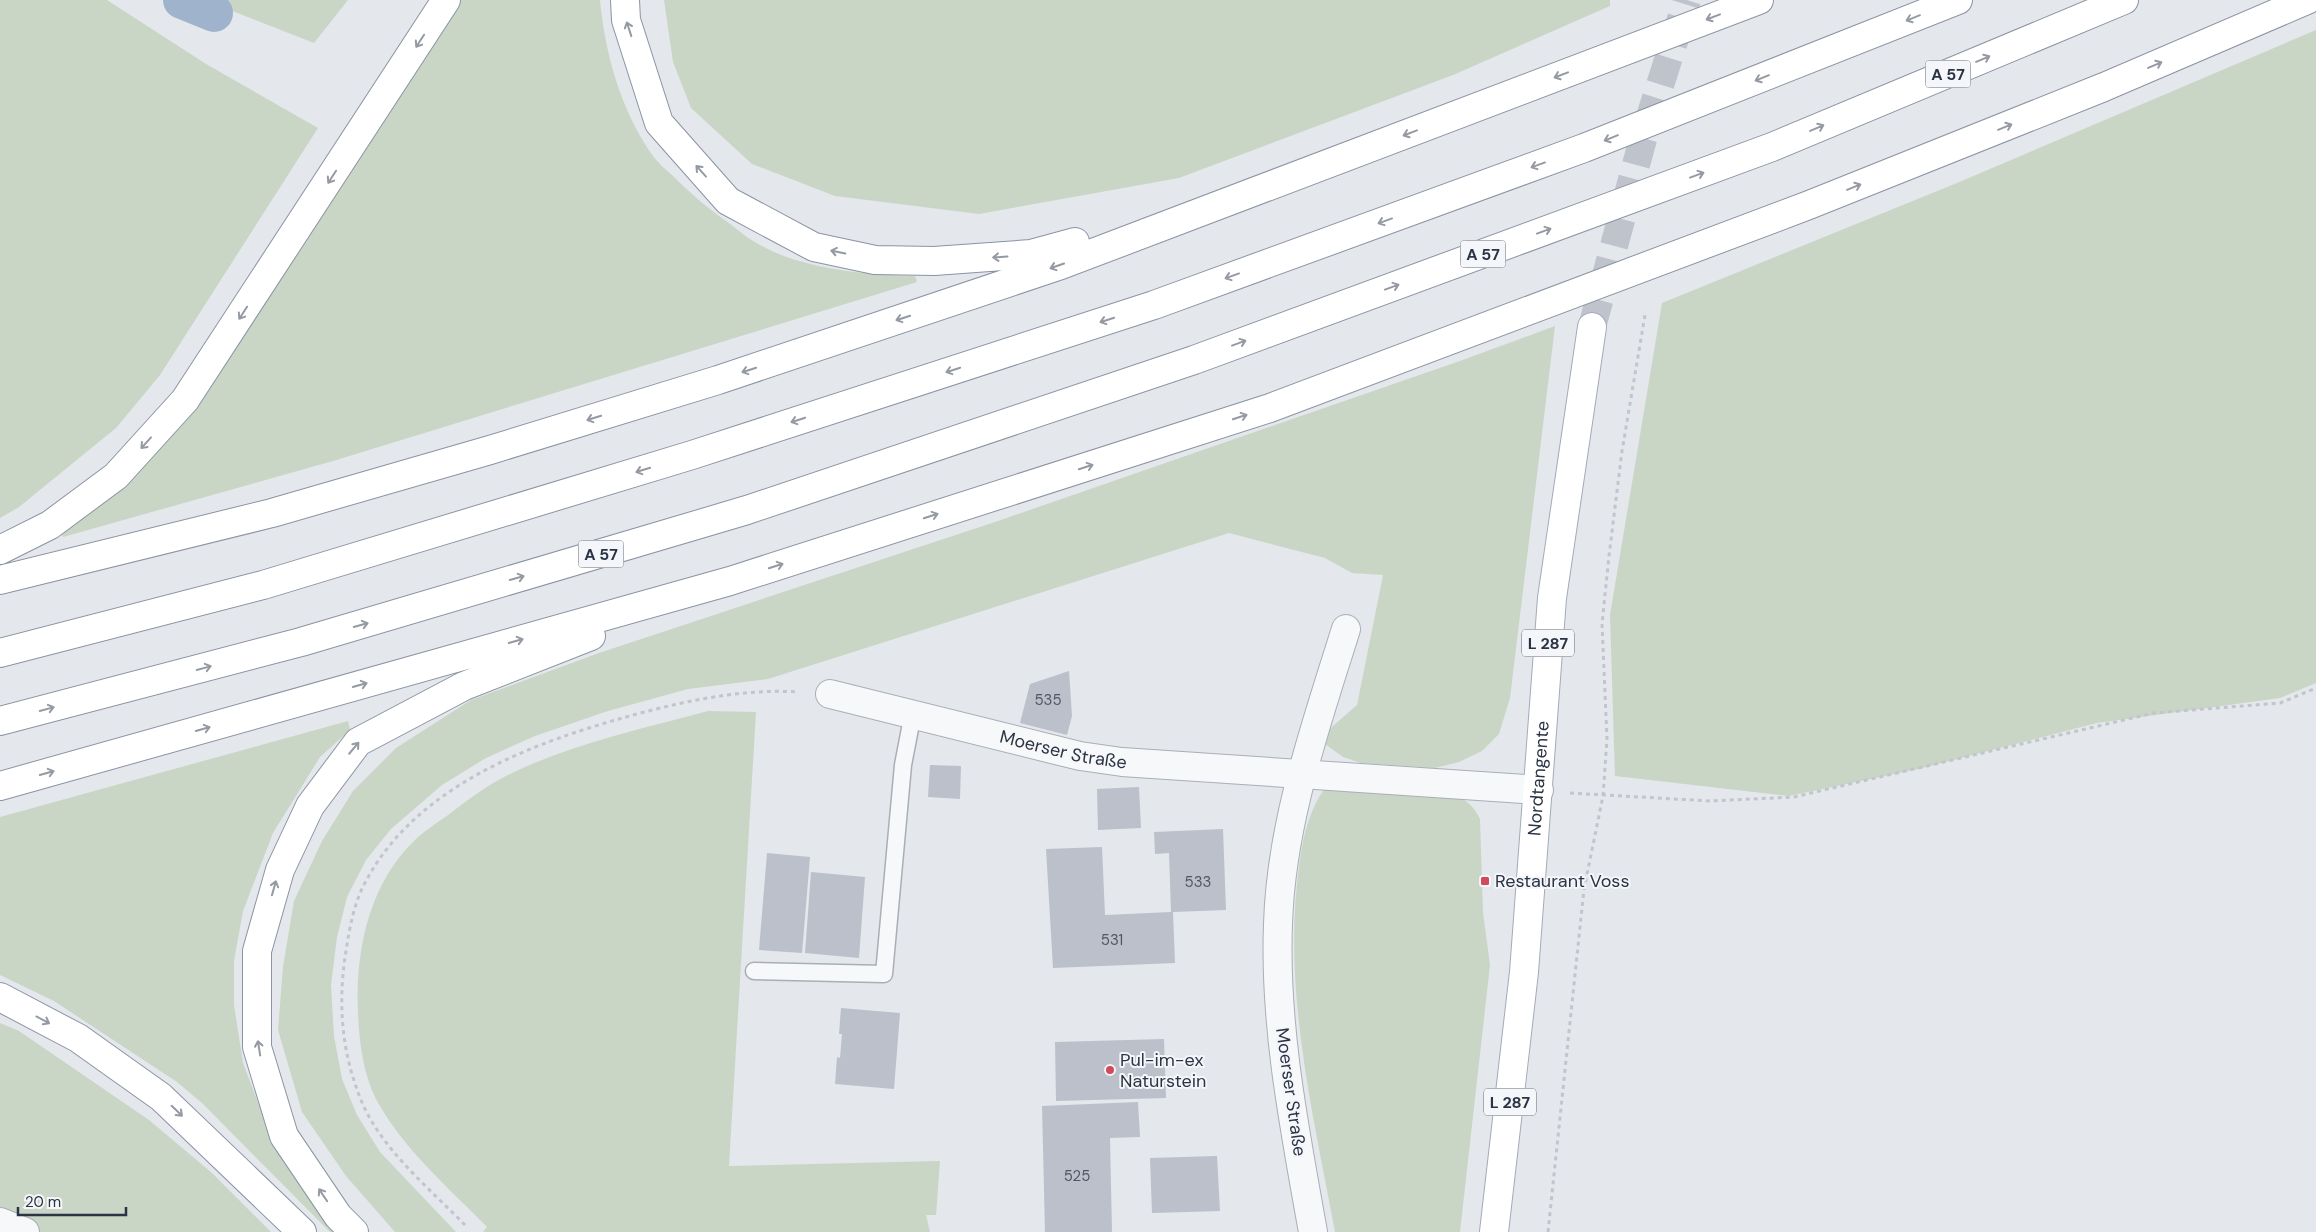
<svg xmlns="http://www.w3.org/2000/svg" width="2316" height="1232" font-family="'DM Sans',sans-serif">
	<rect width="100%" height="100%" fill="#e4e7ec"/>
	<!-- green -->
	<path fill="#c9d6c5" d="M0,0H107L206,64L318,128L160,375L116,428L19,507L0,518Z
		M204,0H348L314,43Z
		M455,0H600C605,54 621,111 653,156C658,163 665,169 672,175C689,192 706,207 726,221C737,229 748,239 760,245C802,269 867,275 915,276L917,282L333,461L63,537L61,531L115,488Z
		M664,0H1610V6L1453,75L1179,178L979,214L835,196L752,164L691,108L673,62Z
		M2316,30V683L2280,698L2097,723L1918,769L1789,796L1615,776L1610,615L1662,303L1957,183Z
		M1555,326L1510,698L1499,734L1482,751L1459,762L1435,768L1361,763L1343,757L1325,744L1324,734L1357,705L1383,575L1352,573L1325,558L1229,533L768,679L688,689L608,711L535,736L486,758L442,785L391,829L366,860L347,897L337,937L331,985L334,1036L342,1079L357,1115L380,1152L456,1232H395L346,1176L302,1112L278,1030L283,967L294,901L322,841L353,791L396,748L471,700L599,653L998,521L1457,362Z
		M708,711L756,712L729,1166L940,1161L936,1215H926L930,1232H483L487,1227C448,1187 403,1149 376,1099C363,1074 359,1040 358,1012C355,952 369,884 414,841C424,831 437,823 448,815C465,802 483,788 502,778C563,746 641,729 708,711Z
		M348,721L350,730L320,757L273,833L243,911L234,961V1005L243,1063L267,1126L299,1181L339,1232H330L203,1104L177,1082L54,1001L0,975V817Z
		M1325,788L1456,796C1468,801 1474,807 1480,819L1483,912L1490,965L1460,1232H1335C1313,1113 1282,988 1299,867C1303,838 1308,812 1325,788Z
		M0,1023L19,1031L149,1120L212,1173L271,1232H0Z"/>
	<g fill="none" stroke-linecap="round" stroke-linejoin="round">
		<!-- canal -->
		<path stroke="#9fb4cc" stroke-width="38" d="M182,0L214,13"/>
	</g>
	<!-- building -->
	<path fill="#bbc0ca" d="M1069,671L1072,716L1067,735L1020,723L1030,684Z
		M930,765L961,766L960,799L928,797Z
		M1139,787L1141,828L1098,830L1097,789Z
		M1223,829L1226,910L1173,912L1175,963L1053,968L1046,849L1102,847L1105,915L1171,912L1169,853L1155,854L1154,832Z
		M767,853L810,857L802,953L759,950Z
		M811,872L865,877L859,958L805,953Z
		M841,1008L900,1013L894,1089L835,1084L837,1057L840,1058L842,1034H839Z
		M1164,1039L1166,1098L1056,1101L1055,1042Z
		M1138,1102L1140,1137L1110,1138L1112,1232H1045L1042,1106Z
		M1217,1156L1220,1211L1152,1213L1150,1158Z"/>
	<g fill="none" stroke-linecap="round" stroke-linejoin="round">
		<!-- primary-tunnel -->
		<path stroke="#bfc3cb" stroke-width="28" stroke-dasharray="28 14" stroke-linecap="butt" d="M1592,327L1643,139L1687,0"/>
		<!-- service casing -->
		<g stroke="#a9aeb7" stroke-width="19">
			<path id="service" d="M754,971L884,974L903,765L913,713"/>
		</g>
		<!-- minor casing -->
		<g stroke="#a9aeb7" stroke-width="30">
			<g id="minor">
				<path id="s1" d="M830,694L1080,756L1122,762L1539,790"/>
				<path d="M0,1222L25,1232"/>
				<path d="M1313,1232C1295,1131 1274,1027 1278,924C1281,823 1316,725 1346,629"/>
			</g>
		</g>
		<!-- primary casing -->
		<g stroke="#a3abb8" stroke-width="30">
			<g id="primary">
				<path id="s2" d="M1494,1232L1524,972L1552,598L1592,327"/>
			</g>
		</g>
		<!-- motorway casing -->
		<g stroke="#8b94a3" stroke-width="30">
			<path id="motorway" d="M625,0L626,20L659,123L728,201L814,247L875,260L934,261L1031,254L1075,242
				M0,550L50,525L116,476L185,400L446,0
				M0,580L272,513L490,450L718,380L1061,265L1759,0
				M0,653L263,585L692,455L1154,305L1584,148L1958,0
				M0,721L301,642L747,510L1194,360L1772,147L2124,0
				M0,786L730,581L1270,408L1809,205L2104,87L2307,0
				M0,997L78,1038L161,1097L302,1232
				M354,1232L338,1216L284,1136L257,1047V951L280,870L310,806L358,742L464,686L591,636"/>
		</g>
		<!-- path -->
		<path stroke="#c2c5cb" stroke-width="3" stroke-dasharray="4 4" stroke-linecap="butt" d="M1570,793L1710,801L1794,797L2154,713L2280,703L2316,688
			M465,1225C429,1188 381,1149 361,1100C342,1053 338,1007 345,957C349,932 353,904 366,881C415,789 524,746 619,719C675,703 740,688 798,692
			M1548,1232L1584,889L1603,796L1607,739L1602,624L1609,556L1622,451L1645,315"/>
		<!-- service -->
		<use href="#service" stroke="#f7f8fa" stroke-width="16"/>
		<!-- minor -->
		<use href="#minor" stroke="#f7f8fa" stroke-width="28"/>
		<!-- primary -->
		<use href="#primary" stroke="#fff" stroke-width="28"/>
		<!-- motorway -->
		<use href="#motorway" stroke="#fff" stroke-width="28"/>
	</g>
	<!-- one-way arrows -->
	<defs><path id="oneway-shaft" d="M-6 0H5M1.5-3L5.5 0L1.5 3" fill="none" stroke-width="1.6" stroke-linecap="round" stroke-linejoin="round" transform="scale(1.25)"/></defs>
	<g stroke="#959aa2">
		<use href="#oneway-shaft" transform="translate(1713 17) rotate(159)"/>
		<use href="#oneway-shaft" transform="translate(1913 18) rotate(158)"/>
		<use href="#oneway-shaft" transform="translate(629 29) rotate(-108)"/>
		<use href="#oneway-shaft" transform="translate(420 41) rotate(123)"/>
		<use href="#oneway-shaft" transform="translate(1983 59) rotate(-23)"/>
		<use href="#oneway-shaft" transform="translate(2155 65) rotate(-23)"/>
		<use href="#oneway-shaft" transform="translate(1561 75) rotate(159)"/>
		<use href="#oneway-shaft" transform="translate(1762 78) rotate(158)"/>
		<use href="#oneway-shaft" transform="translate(2005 127) rotate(-22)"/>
		<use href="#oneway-shaft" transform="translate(1817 128) rotate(-23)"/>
		<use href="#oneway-shaft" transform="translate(1410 133) rotate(159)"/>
		<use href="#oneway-shaft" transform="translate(1611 138) rotate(158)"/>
		<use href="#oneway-shaft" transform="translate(1538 165) rotate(160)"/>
		<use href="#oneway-shaft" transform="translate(701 171) rotate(-132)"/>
		<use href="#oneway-shaft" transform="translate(1697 175) rotate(-20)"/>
		<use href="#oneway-shaft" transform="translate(332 177) rotate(123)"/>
		<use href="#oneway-shaft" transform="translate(1854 187) rotate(-22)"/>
		<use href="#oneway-shaft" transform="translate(1385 221) rotate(160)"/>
		<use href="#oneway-shaft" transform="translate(1544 231) rotate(-20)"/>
		<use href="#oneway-shaft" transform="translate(838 252) rotate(-168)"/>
		<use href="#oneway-shaft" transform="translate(1000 257) rotate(176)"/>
		<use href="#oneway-shaft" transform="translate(1057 266) rotate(161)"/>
		<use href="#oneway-shaft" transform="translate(1232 276) rotate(160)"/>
		<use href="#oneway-shaft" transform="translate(1392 287) rotate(-20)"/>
		<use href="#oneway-shaft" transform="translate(243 313) rotate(123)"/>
		<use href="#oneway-shaft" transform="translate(903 318) rotate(162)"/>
		<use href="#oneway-shaft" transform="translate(1107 320) rotate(162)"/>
		<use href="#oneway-shaft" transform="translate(1239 343) rotate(-20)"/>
		<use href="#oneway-shaft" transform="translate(749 370) rotate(162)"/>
		<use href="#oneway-shaft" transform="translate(953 370) rotate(162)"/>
		<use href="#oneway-shaft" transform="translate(1240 417) rotate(-18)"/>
		<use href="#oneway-shaft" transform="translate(594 418) rotate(163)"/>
		<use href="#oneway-shaft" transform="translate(798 420) rotate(162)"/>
		<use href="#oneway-shaft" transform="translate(146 443) rotate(132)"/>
		<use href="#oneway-shaft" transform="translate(1086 467) rotate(-18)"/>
		<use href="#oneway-shaft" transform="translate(643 470) rotate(163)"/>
		<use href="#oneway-shaft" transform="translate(931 516) rotate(-18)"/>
		<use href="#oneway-shaft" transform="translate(776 566) rotate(-18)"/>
		<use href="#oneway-shaft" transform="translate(517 578) rotate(-16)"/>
		<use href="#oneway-shaft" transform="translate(361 625) rotate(-16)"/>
		<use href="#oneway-shaft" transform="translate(516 641) rotate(-16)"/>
		<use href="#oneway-shaft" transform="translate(204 668) rotate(-15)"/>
		<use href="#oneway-shaft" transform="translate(360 685) rotate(-16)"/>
		<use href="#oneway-shaft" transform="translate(47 709) rotate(-15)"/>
		<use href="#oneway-shaft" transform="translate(203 729) rotate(-16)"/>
		<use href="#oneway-shaft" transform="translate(354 748) rotate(-50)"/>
		<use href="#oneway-shaft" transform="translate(47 773) rotate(-16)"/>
		<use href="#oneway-shaft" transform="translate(274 888) rotate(-74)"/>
		<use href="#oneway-shaft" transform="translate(43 1020) rotate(28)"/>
		<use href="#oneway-shaft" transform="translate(259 1048) rotate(-99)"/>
		<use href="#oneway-shaft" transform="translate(177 1111) rotate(44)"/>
		<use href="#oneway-shaft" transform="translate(323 1195) rotate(-124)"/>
	</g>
	<!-- markers -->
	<g fill="#d1495b" stroke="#f4f6f9" stroke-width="2">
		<rect x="1480" y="876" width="10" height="10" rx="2.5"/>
		<circle cx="1110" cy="1070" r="5"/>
	</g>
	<g text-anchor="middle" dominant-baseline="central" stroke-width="4" stroke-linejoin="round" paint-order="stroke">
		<!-- number labels -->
		<g font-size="15" fill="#4f5766">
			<text x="1048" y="700">535</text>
			<text x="1198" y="882">533</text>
			<text x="1112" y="940">531</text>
			<text x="1077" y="1176">525</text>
		</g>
		<!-- shield labels -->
		<g fill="#f4f6f9" stroke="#676e7b" stroke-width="1">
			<rect x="1925.5" y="60.5" width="45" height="27" rx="4"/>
			<rect x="1460.5" y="240.5" width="45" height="27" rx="4"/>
			<rect x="578.5" y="540.5" width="45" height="27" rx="4"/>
			<rect x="1522" y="629.5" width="52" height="27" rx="4"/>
			<rect x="1484" y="1088.5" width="52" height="27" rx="4"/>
		</g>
		<g font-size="16" font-weight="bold" fill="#2b3445">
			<text x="1948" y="74">A 57</text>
			<text x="1483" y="254">A 57</text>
			<text x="601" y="554">A 57</text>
			<text x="1548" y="643">L 287</text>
			<text x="1510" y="1102">L 287</text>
		</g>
		<!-- street labels -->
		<g font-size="18" fill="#2b3445" stroke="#f4f6f9">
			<text stroke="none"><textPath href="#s1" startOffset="240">Moerser Straße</textPath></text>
			<text stroke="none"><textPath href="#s2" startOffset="456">Nordtangente</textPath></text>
			<text transform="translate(1291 1092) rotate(82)">Moerser Straße</text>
		</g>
		<!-- poi labels -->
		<g font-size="18" fill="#2b3445" stroke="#f4f6f9" text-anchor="start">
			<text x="1495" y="881">Restaurant Voss</text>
			<text x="1120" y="1060">Pul-im-ex<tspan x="1120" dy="21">Naturstein</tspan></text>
		</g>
	</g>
	<!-- scale -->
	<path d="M18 1207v8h108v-8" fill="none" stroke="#2b3445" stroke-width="2.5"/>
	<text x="25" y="1207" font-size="15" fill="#2b3445" stroke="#f4f6f9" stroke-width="4" paint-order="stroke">20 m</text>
</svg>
